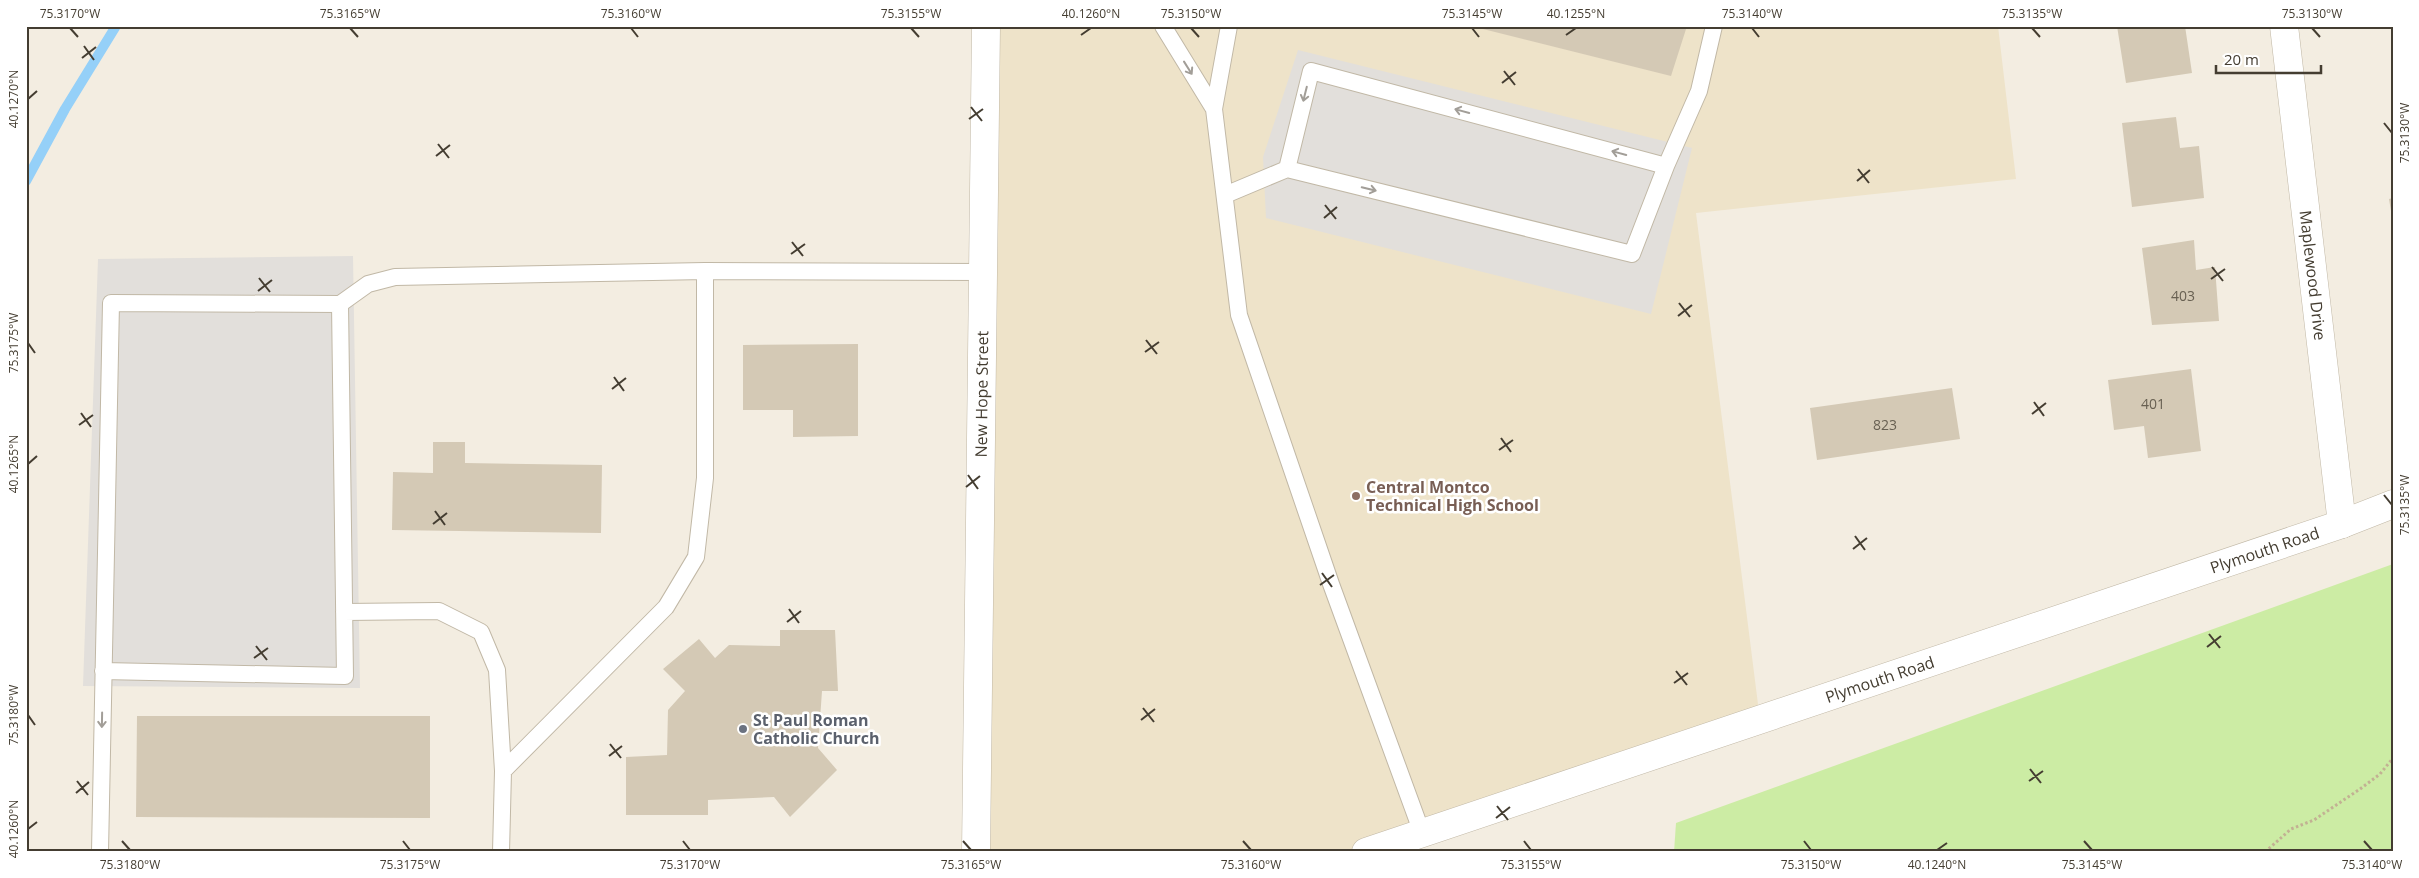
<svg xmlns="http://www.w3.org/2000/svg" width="2419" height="878" font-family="'Open Sans',sans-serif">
	<rect width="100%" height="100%" fill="#f3ede1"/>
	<!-- education -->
	<path fill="#eee3c9" d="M986,26H1998L2016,179L1696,213L1760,720L1366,852H976Z"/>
	<!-- green -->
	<path fill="#cceca4" d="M2393,564V852H1674L1676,823Z"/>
	<!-- parking -->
	<path fill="#e2dfdb" d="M1298,50L1692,148L1651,314L1266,218L1263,157Z
		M353,256L360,688L83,686L98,259Z"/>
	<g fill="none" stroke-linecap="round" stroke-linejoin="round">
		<!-- stream -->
		<path stroke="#95d0f8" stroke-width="10" d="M26,181L65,109L116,26"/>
	</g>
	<!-- building -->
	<path fill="#d4c9b5" d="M1471,26H1687L1671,76Z
		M2117,26H2185L2192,73L2126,83Z
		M2176,117L2180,148L2199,146L2204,198L2132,207L2122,123Z
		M2393,198V217H2392L2389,199Z
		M2194,240L2196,270L2215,267L2219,321L2152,325L2142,248Z
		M858,344V436L793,437V410H743V345Z
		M2191,369L2201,451L2148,458L2144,426L2114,430L2108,380Z
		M1952,388L1960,439L1817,460L1810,408Z
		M433,442H465V463L602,465L601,533L392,530L393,472L433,473Z
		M780,630H835L838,691H822L818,748L837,770L790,817L774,797L708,800V815H626V757L667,755L668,710L685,691L663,669L699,639L715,658L729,645L780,646Z
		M137,716H430V818L136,817Z"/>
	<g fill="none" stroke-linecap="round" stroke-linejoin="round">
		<!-- service casing -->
		<g stroke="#c1b8a6" stroke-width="18">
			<path id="service" d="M1163,26L1214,109
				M1229,26L1214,109L1239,315L1331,584L1422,833
				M1666,166L1311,71L1287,169L1632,254L1666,166L1699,91L1714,26
				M1225,195L1287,169
				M344,612L439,611L481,632L497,670L503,771
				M103,671L345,676L340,304
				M100,852L111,303L340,304L368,284L395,277L705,271L983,272
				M501,852L503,771L666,607L696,557L705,478V271"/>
		</g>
		<!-- minor casing -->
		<g stroke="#c1b8a6" stroke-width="29">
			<g id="minor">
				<path id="s1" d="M2284,26L2342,524"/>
			</g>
		</g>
		<!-- tertiary casing -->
		<g stroke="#c1b8a6" stroke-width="29">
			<g id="tertiary">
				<path id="s2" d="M976,852L986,26"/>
				<path id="s3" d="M1366,852L2342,524L2393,504"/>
			</g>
		</g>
		<!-- path -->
		<path stroke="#c2b193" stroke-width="3" stroke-dasharray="2.5 2.5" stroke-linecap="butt" d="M2265,852L2291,829L2314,820L2360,789L2380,774L2393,758"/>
		<!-- service -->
		<use href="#service" stroke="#fff" stroke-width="16"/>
		<!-- minor -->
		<use href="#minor" stroke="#fff" stroke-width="28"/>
		<!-- tertiary -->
		<use href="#tertiary" stroke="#fff" stroke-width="28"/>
	</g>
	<!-- one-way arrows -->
	<defs><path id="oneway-shaft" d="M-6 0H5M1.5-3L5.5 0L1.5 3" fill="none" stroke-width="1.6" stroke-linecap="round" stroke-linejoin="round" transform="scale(1.25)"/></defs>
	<g stroke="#a29e98">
		<use href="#oneway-shaft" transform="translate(1188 68) rotate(58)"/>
		<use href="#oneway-shaft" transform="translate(1305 94) rotate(104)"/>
		<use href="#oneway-shaft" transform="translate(1462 111) rotate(-165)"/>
		<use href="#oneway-shaft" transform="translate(1619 153) rotate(-165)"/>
		<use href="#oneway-shaft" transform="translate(1369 189) rotate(14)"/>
		<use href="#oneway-shaft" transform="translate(102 720) rotate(91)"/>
	</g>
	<!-- ticks -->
	<path fill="none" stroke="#443d31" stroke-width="2" d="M70,28L78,37M350,28L358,37M631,28L638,37M911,28L919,37M1191,28L1199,37M1472,28L1479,37M1752,28L1759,37M2032,28L2040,37M2312,28L2320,37M1081,35L1091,28M1566,35L1576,28M84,46L94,60M82,58L96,47M1504,71L1515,85M1502,83L1516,72M28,99L37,91M971,107L982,121M969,119L983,109M2384,123L2392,133M438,144L449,158M436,156L450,145M1858,169L1869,183M1857,181L1870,170M1325,205L1336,219M1324,218L1337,207M792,242L803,256M791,254L805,244M2212,267L2223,281M259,278L270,292M2211,279L2225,269M258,291L272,280M1679,303L1690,317M1678,316L1692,305M1146,340L1157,354M28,343L35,353M1145,352L1159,342M614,377L624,391M612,389L626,378M2034,402L2044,416M81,413L91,427M2032,414L2046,403M79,425L93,415M1501,438L1511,452M1499,450L1513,440M28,464L37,456M968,475L978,489M966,487L980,476M2384,495L2392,505M435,511L445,525M433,524L447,513M1855,536L1865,550M1853,549L1867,538M1322,573L1332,587M1320,585L1334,575M789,609L799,623M787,622L801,611M2209,634L2220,648M256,646L267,660M2207,647L2221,636M254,658L268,648M1676,671L1687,685M1674,683L1688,673M1143,708L1154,722M28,715L35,725M1141,720L1155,709M610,744L621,758M609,756L622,746M2030,769L2041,783M77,781L88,795M2029,781L2043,771M76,793L89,782M1497,806L1508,820M1496,818L1510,807M28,829L37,822M122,841L130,850M403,841L410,850M683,841L690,850M963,841L971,850M1243,841L1251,850M1524,841L1531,850M1804,841L1811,850M2084,841L2092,850M2364,841L2372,850M1937,850L1947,843"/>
	<!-- markers -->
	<circle fill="#8d6e63" stroke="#fff" stroke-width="2" cx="1356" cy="496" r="5"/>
	<circle fill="#6b7280" stroke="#fff" stroke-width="2" cx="743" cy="729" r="5"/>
	<g text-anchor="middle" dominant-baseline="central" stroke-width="5" stroke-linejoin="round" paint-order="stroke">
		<!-- number labels -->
		<g font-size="14" fill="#686052">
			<text x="2183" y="295">403</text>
			<text x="2153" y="403">401</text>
			<text x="1885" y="424">823</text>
		</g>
		<!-- street labels -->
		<g font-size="16" fill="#443d31" stroke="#fff">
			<text stroke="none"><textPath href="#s1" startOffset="251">Maplewood Drive</textPath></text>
			<text stroke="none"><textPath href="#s2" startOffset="458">New Hope Street</textPath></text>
			<text stroke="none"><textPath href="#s3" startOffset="948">Plymouth Road</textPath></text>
			<text stroke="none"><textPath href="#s3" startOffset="542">Plymouth Road</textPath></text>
		</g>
		<!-- education labels -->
		<g font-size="16" font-weight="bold" fill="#785e54" stroke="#fff" text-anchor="start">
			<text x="1366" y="487">Central Montco<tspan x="1366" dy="18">Technical High School</tspan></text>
		</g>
		<!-- worship labels -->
		<g font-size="16" font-weight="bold" fill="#5b616d" stroke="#fff" text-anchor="start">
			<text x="753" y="720">St Paul Roman<tspan x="753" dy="18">Catholic Church</tspan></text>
		</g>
	</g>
	<!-- border -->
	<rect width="2419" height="878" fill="none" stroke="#ffffff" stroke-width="55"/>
	<!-- scale -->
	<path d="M2216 65v8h105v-8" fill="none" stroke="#443d31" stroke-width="2.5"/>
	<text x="2224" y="65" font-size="15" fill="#443d31" stroke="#ffffff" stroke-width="4" paint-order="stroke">20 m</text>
	<rect x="28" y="28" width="2364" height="822" fill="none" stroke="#443d31" stroke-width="2"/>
	<g font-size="12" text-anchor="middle" fill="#443d31">
		<text x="70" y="18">75.3170°W</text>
		<text x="350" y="18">75.3165°W</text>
		<text x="631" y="18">75.3160°W</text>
		<text x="911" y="18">75.3155°W</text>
		<text x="1091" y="18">40.1260°N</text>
		<text x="1191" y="18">75.3150°W</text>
		<text x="1472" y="18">75.3145°W</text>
		<text x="1576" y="18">40.1255°N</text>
		<text x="1752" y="18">75.3140°W</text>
		<text x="2032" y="18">75.3135°W</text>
		<text x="2312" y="18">75.3130°W</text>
		<text transform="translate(14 99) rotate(-90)" y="4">40.1270°N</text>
		<text transform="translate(2405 133) rotate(-90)" y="4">75.3130°W</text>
		<text transform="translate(14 343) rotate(-90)" y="4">75.3175°W</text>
		<text transform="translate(14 464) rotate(-90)" y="4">40.1265°N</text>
		<text transform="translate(2405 505) rotate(-90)" y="4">75.3135°W</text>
		<text transform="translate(14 715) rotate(-90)" y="4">75.3180°W</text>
		<text transform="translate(14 829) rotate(-90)" y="4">40.1260°N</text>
		<text x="130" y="869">75.3180°W</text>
		<text x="410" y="869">75.3175°W</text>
		<text x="690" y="869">75.3170°W</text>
		<text x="971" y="869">75.3165°W</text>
		<text x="1251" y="869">75.3160°W</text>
		<text x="1531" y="869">75.3155°W</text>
		<text x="1811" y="869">75.3150°W</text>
		<text x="1937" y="869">40.1240°N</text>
		<text x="2092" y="869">75.3145°W</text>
		<text x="2372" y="869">75.3140°W</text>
	</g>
</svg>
